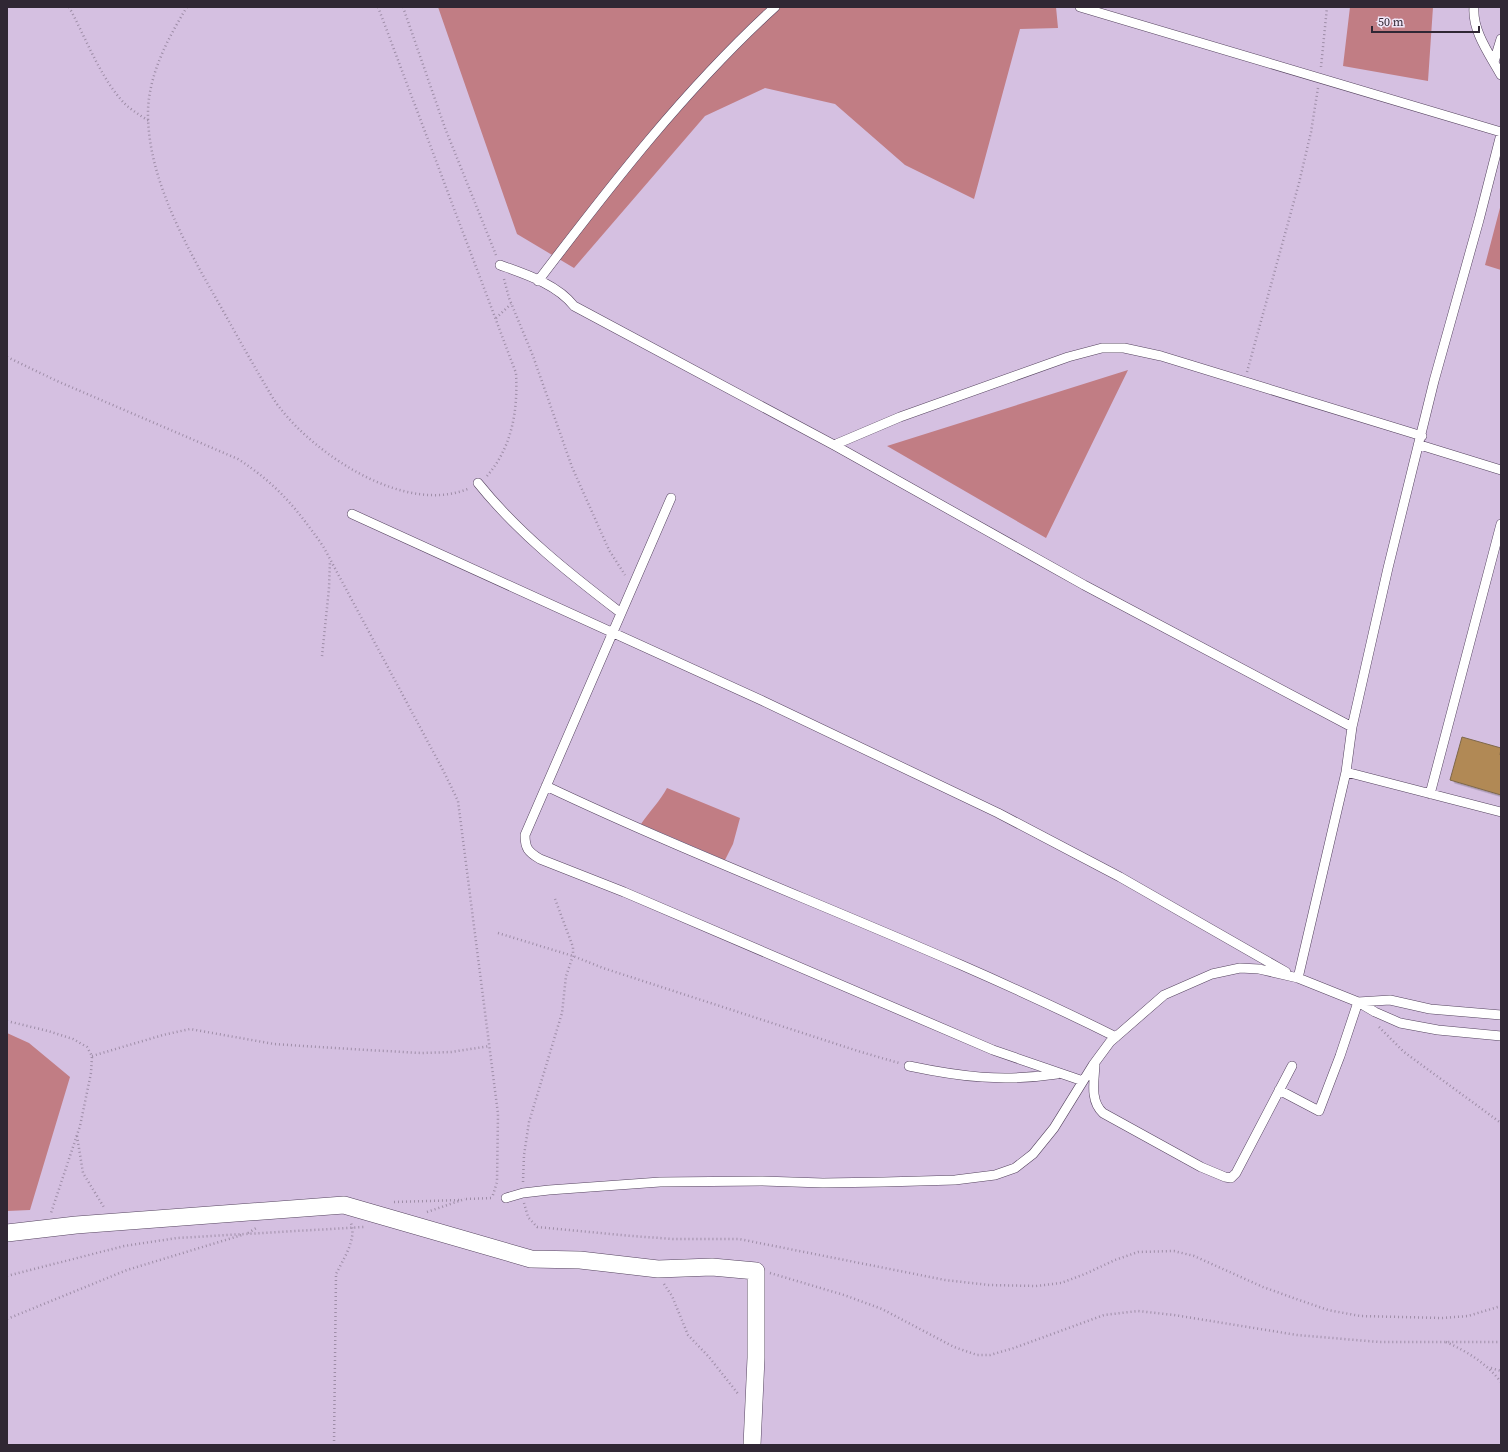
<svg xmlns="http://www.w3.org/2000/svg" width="1508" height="1452" font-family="'Source Serif 4',serif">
	<defs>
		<filter id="shadow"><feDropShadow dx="4.5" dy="2.5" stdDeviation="0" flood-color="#0004"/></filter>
	</defs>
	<rect width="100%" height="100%" fill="#d5c0e1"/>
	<!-- forest -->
	<path fill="#c17d84" d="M438,7H1056L1058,28L1020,29L974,199L905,165L835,104L765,88L705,116L574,268L517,234Z
		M1350,7H1433L1428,81L1343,66Z
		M1501,204V270L1485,265Z
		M1128,370L1046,538L887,446Z
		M667,788L740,818L733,844L725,860L641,824C650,811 660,801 667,788Z
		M7,1033L29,1043L70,1077L30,1210L7,1211Z"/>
	<!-- building -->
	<path fill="#b18954" stroke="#7e684b" filter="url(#shadow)" d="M1462,737L1501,748L1500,755H1501V795L1450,780Z"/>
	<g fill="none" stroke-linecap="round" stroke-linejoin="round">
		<!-- service casing -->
		<g stroke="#55435f" stroke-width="10">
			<path id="service" d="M1080,7L1501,132
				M1474,7C1472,31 1490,55 1501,75
				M1494,62L1501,39
				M500,265C525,274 557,284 574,306L834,445L1084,585L1352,727
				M538,281C611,185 686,88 775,7
				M834,445L900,417L1068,357L1102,348H1124L1161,356L1422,436
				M1420,445L1501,470
				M478,483C519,534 570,574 621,613
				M671,498L525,835C525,848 528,852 540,859L624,892L993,1050L1083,1081
				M352,514L763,701L998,813L1120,877L1286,972
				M1346,772L1501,812
				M546,786C734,875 930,944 1116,1037
				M1430,794L1501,524
				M1298,978L1346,772L1352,727L1388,568L1434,381L1479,220L1501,134
				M1095,1065C1094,1082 1090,1101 1103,1113L1201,1167L1225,1177L1231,1178L1236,1173L1292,1066
				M909,1066C961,1077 1003,1082 1057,1074
				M1279,1090L1319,1111L1340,1056L1358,1002L1390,1000L1430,1009L1501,1015
				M506,1198L523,1193L549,1190L660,1182L762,1181L823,1183L884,1182L955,1180L995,1175L1015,1168L1033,1154L1054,1128L1093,1065L1110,1042L1164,995L1212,974L1240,968L1259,969L1298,978L1358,1002L1375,1012L1400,1023L1438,1030L1501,1036"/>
		</g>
		<!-- minor casing -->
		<g stroke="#55435f" stroke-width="18">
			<path id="minor" d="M7,1233L76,1225L344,1205L531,1259L580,1260L658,1269L712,1267L756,1271V1358L752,1445"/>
		</g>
		<!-- path -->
		<path stroke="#9e8da7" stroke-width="2.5" stroke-dasharray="1 3" stroke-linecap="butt" d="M69,7C86,38 101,80 126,105C133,111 141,116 149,121
			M187,7C168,38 149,74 148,111C147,186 196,262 231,325C242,345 253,364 264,383C269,391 274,401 280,408C317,456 407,516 470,488
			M378,7L516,373C518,411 512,447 487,476
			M403,7L445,128L496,255
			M1321,67L1327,7
			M504,279L509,298L533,356L572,467L609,550L625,575
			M496,318L511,304
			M7,357L57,381L238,459C278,485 296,508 323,546L444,772L458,801L498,1114L497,1182L492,1198
			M1247,372L1299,183L1311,132L1318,88
			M322,656L329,588L330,561
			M498,933L573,956L603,968L861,1052L899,1063
			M7,1021L48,1031L73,1039L87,1047L92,1056L91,1073L80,1126L51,1213
			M1379,1027L1404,1052L1501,1123
			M92,1056L163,1035L190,1029L274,1044L350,1049L421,1053L451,1052L490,1046
			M77,1136L83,1173L105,1209
			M523,1182L524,1155L529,1122L562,1013L566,976L573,956V947L555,899
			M466,1199L493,1198
			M394,1202L461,1200
			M524,1203L528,1217L537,1227L632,1236L673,1239H739L945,1280L989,1285L1036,1286L1061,1283L1085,1274L1115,1260L1138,1252L1174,1251L1194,1256L1263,1287L1299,1300L1328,1310L1360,1316L1442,1318L1468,1316L1501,1306
			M427,1212L465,1199
			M248,1233L258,1227
			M770,1273L844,1295L882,1309L954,1347L977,1355H990L1014,1348L1104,1315L1138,1311L1174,1315L1297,1335L1379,1342H1501
			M7,1276L124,1246L177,1238L364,1227
			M664,1284L672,1296L688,1335L709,1357L739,1395
			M7,1319L127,1270L242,1235
			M1446,1342C1468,1352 1486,1363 1501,1382
			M1491,1368L1501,1371
			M334,1445L336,1274C343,1260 357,1239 351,1223"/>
		<!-- service -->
		<use href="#service" stroke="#fff" stroke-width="9"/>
		<!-- minor -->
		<use href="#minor" stroke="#fff" stroke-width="17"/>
	</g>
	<!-- border -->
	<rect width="1508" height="1452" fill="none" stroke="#302734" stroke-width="16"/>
	<!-- scale -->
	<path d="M1372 26v6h107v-6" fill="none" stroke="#302734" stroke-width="2"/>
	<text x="1378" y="26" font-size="12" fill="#302734" stroke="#f0e5f6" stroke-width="3" paint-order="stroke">50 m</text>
</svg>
